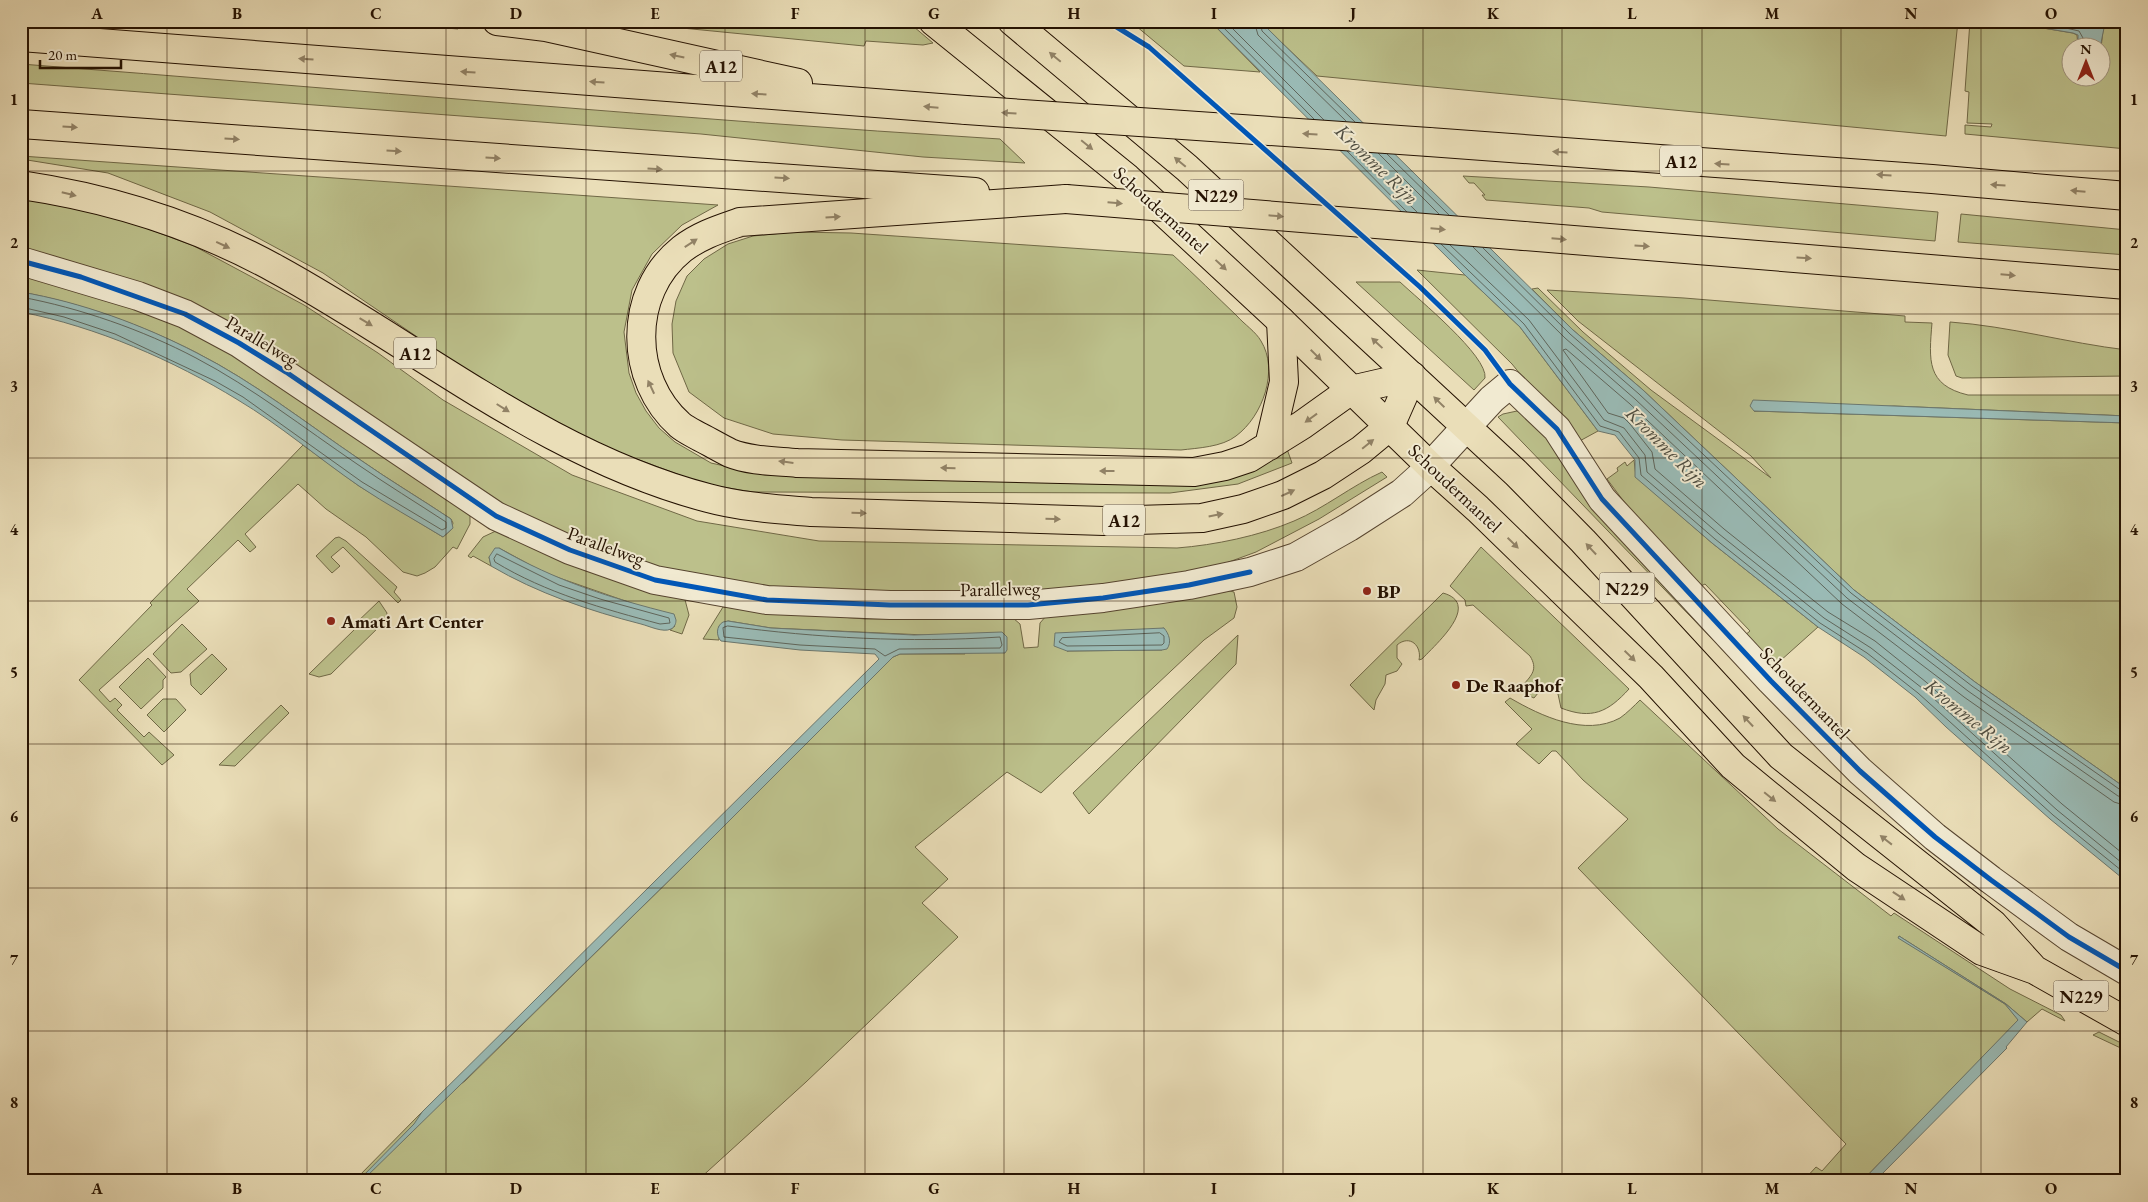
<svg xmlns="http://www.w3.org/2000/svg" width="2148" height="1202" font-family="'EB Garamond',serif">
	<rect width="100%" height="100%" fill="#eadeb8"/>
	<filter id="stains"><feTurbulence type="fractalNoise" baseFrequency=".004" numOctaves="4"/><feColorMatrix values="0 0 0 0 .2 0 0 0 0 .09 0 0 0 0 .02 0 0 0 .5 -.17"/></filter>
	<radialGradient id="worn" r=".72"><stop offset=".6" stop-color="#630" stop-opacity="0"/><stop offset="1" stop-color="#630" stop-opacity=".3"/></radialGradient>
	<!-- green -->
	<path fill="#bcc08b" stroke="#706846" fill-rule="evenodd" d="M364,21H423L460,26L458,29Z
		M611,21H907L933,43L923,45L866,41L864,46Z
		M1130,21H1210L1260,72L1184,66Z
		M1265,21H1958L1946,136L1317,76L1265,27Z
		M1970,21H2001L2073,33L2077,35L2078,47L2070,48V78H2100L2101,48L2104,21H2127V149L1965,134V125L1991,127L1992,124L1967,123L1969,92L1965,91Z
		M21,64C348,89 674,119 1000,139L1025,163L923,157L701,134L21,83Z
		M21,156L718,205L682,225L652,254L632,290L624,332L629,373L636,393L646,411L659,428L675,442L711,463L765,475H985L1179,480L1287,449L1292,463L1238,484L1170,493L753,492L704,484L588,441L463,368L323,273L210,212L108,173L21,159Z
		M1463,176L1649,187L1938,212L1935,241L1602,212L1589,208L1486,200L1482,195H1485L1474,183H1469Z
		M21,197L98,210L194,246L304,305L378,353L443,400L572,475L697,521L819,541L1177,548C1215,545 1259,536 1294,521C1325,508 1351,486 1382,472L1387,477L1319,519L1256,552L1199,573L1094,588L1014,594L802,591L667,571L589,547L520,516L446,471L276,352L172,295L21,250Z
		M1961,214L2127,230V255L1958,242Z
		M793,232L851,233L1173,255C1195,275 1216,296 1237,316C1244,324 1256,332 1261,341C1279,370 1263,416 1236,436C1222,447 1198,448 1181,450L842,440L773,434L724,418L689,392L673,353L672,324L676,301L687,276L704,259L728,244L753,236Z
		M1417,270L1465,275L1520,327L1598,431L1576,443L1512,364Z
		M21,272L97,292L201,333L470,513V524L457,549L453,547L435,567L425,573L417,576L403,572L366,537L326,509L298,484L245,534L256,547L250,552L238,540L187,589L199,601L99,690L110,702L115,698L122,705L117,710L144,737L149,732L174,755L162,765L79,680L152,605L150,603L303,445L359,486L443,537L451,530L453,523L451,519C421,499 389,480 359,459C306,423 254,382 197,353C142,325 81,303 21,292Z
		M1356,282H1400C1418,299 1488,356 1485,378L1474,390Z
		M1538,288L1583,332L1651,390L1771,478L1751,456L1578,321L1547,290L1684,298L1905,316V322L1932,323C1929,360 1926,385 1968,395H2127V416L1894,406L1754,411L2127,423V789L1975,682L1854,590L1643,390L1573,330L1532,289Z
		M1950,322C2009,326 2067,343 2127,350V376L1962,378L1956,376L1948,355Z
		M1517,411L1524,412L1860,789L1802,732L1498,417L1503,414Z
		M1634,460L1636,477L1712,543L1818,627L1770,670L1744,636L1750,631L1705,584L1701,586L1637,519L1607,479L1618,471L1617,468L1625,462L1627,466Z
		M498,530L684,596L689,615L682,634L670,630L675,626L634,604L545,573L499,548L489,557L491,566L473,556L471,558L468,556L483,537Z
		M339,537L346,541L397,587L394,592L401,600L398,603L343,547L331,557L340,566L332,573L316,556L335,538Z
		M1481,547L1629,689C1608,712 1592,720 1561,708L1558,694L1548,686L1543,687L1534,698L1523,693V685C1532,675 1538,669 1530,656L1473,605L1466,606L1465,600L1450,586Z
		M1230,591L1234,592L1237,607L1234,618L1204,640L1041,793L1007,772L915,847L948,879L922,903L958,937L806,1082L697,1181H354L422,1112L465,1081L691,859L893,657L900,654H965L947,636L771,628L728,621L719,626V640L703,639L723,607L865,619L1013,618L1020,624L1024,648L1038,647L1040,623L1046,616ZM1164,628L1162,650L1067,651Z
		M1443,593C1482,604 1436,644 1422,659L1419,660C1422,646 1410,634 1397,645V658L1402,664L1397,671L1386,675L1385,684L1376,700L1374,710L1350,685Z
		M379,601L387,613L385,621L331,674L319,677L309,674L356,628L354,625Z
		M182,624L207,649L181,672L171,673L153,654Z
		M1238,635L1236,664L1089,814L1073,793Z
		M212,654L227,669L201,695L191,685L190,674Z
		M148,658L166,677L163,680V688L141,709L119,687Z
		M1510,698C1541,716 1585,737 1620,718C1627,713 1634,706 1640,700L1778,829L1891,916L1894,913L2010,989L2061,1015L2065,1021L2042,1009L2027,1022L2006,1004L1899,936V938L2005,1004L2019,1020L1862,1181H1803L1816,1167L1822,1171L1846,1144L1578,868L1628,819L1583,780L1556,751H1552L1539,764L1516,744L1532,729L1505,702Z
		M163,699H176L186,710L164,732L147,715Z
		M281,705L289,713L235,766L219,765Z
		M2099,1032L2127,1046V1051L2093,1035Z"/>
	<!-- water -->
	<path fill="#9abbb6" stroke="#6b776e" d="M1210,21H1265L1266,27L1573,330L1643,390L1854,590L1975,682L2127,789V882L2050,819L1946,727L1915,697L1864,657L1818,627L1712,543L1635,477V460L1615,435L1598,431L1520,327L1465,275Z
		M2001,21H2104L2105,23L2100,48H2078V35L2073,33Z
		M21,292C81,302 143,325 197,353C254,382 306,423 359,459C389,480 421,499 451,519L453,528L443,537C415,520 386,504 359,486C318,458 280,425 238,400C173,360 97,327 21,312Z
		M1753,400L2127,416V423L1754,411L1750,406Z
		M495,548H499C556,581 610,598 674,614L676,620C676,623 675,627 671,629C663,633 649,626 641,624C590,611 537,593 491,566L489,557Z
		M728,621L771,628L914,635L1002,632L1007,637V650L1005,653L900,654L893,657L691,859L362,1181H358L414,1124L422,1112L879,659L875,654L800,650L721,641C716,636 716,626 723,622Z
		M1164,628C1169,634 1172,642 1167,649L1162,650L1067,651L1054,646L1055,633Z
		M1899,936L2006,1004L2027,1022L2006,1047L2007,1048L1875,1181H1862L2018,1020L2005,1004L1898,938Z"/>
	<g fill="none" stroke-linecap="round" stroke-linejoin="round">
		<!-- shore -->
		<path stroke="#5f665c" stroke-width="1" d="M1217,21L1314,119
			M1225,21L1324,120
			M1254,21L1258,35L1346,121
			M1260,21L1262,31L1355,122
			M2035,21L2079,31L2083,38V48
			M1347,151L1407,212
			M1356,152L1417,212
			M1378,153L1439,214
			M1387,154L1449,215
			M1441,244L1524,324L1600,426L1619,432L1639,458L1641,475L1715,539L1820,623L1867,653L1918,693L2053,815L2127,875
			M1450,245L1529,320L1604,420L1624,428L1645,455L1647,472L1719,534L1824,618L1871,648L1922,688L2057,810L2127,867
			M1473,247L1565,338L1635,399L1847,598L1968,691L2118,796L2127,798
			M1483,248L1570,334L1639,394L1851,593L1972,686L2122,791L2127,792
			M21,297C80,308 143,330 196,358C253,388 304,428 357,464C386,484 417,503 446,522V528L442,530L362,482L243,397L215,381L115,334L64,317L21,307
			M497,554L559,585L600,599L669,618L670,623L660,624C604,609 546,593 495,562L494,559Z
			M728,626C818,638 909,643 1000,637L1002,645L1000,648L899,649L885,656L875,649L800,645L724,637L723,628Z
			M1160,633L1164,636V643L1162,645L1067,646L1059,642L1062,638Z
			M2127,806L2114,802L1964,697L1842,604L1630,404L1566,349L1563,350L1608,413L1624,418L1630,424L1652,452L1655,469L1724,529L1828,612L1875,641L1926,682L2062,804L2127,857"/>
		<!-- street casing -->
		<g stroke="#56442f" stroke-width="30">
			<path id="street" d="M21,261L138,296L185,314L239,343L496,516L570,550L655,580L767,600L890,605H1028L1103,598L1189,585L1250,572L1296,557L1349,527L1402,493L1423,474L1492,399L1510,384L1557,429L1602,499L1771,681L1860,771L1935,837L1991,880L2069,937L2127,971"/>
		</g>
		<!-- primary casing -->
		<g stroke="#241101" stroke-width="30">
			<path id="primary" d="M933,21L1127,178L1281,321L1430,466L1478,509L1651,677L1733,766L1856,867L1982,951L2035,970L2127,1022
				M1012,21L1187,168L1516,473L1583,541L1781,756L1993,924L2032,967"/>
		</g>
		<!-- highway casing -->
		<g stroke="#241101" stroke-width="30">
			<path id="highway" d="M497,21L546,27L798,83
				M21,37L966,110
				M21,124L975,192
				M1429,142L1932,179L2127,196
				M21,185C109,198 198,226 276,269C419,347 547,456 708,498C741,507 776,509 811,512L1104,521L1202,518L1243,509L1283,495L1323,475L1361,450L1390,426L1412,376
				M1066,199L740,222C720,229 700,235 682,249C627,293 629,380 680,425C686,430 693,433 700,437C710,442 720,448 730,453C750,461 776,461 797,463L1194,472L1225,466L1249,458L1302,425L1351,390L1412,376
				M1524,236L2127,285
				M1269,446L1284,382L1281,321"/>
		</g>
		<!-- street -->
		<use href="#street" stroke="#f1ead1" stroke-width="28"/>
		<!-- primary -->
		<use href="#primary" stroke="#eadeb8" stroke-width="28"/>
		<!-- highway -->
		<use href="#highway" stroke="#eadeb8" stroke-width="28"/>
		<!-- highway-bridge casing -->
		<g stroke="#241101" stroke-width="30" stroke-linecap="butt">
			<path id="highway-bridge" d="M966,110L1429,142
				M1066,199L1524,236"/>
		</g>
		<!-- highway-bridge -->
		<use href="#highway-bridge" stroke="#eadeb8" stroke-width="28"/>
		<!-- cycleway casing -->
		<g stroke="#f1ead1" stroke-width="8">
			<path id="cycleway" d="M1107,21L1149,47L1420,287L1485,350L1510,384L1557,429L1602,499L1771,681L1860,771L1935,837L1991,880L2069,937L2127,971
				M21,261L81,277L185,314L239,343L286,372L496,516L570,550L655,580L767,600L890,605H1028L1103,598L1189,585L1250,572"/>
		</g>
		<!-- cycleway -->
		<use href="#cycleway" stroke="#0057b8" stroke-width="5"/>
	</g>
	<!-- one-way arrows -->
	<defs><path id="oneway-solid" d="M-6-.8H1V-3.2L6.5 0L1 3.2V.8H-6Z" transform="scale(1.25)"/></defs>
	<g fill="#918266">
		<use href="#oneway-solid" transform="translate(677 56) rotate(-168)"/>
		<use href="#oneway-solid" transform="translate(1055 57) rotate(-140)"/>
		<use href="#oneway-solid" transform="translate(306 59) rotate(-176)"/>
		<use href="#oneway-solid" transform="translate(468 72) rotate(-176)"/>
		<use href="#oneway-solid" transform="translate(597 82) rotate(-176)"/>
		<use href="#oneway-solid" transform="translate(759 94) rotate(-176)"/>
		<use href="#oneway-solid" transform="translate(931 107) rotate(-175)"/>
		<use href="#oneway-solid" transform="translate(1009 113) rotate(-176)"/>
		<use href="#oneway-solid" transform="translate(70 127) rotate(4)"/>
		<use href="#oneway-solid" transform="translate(1310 134) rotate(-176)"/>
		<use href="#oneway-solid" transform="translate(232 139) rotate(4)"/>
		<use href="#oneway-solid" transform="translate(1087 145) rotate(39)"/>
		<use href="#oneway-solid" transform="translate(394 151) rotate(4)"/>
		<use href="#oneway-solid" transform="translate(1560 152) rotate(-176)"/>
		<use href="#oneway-solid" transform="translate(493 158) rotate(4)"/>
		<use href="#oneway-solid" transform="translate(1180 162) rotate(-140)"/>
		<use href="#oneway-solid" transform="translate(1722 164) rotate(-176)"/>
		<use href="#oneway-solid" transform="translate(655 169) rotate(4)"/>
		<use href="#oneway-solid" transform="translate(1884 175) rotate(-176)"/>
		<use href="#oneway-solid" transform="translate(782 178) rotate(4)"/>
		<use href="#oneway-solid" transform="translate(1998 185) rotate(-176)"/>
		<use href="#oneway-solid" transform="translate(2078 191) rotate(-175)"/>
		<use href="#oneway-solid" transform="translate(69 194) rotate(14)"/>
		<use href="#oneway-solid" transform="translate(1115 203) rotate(5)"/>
		<use href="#oneway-solid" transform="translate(1276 216) rotate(5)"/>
		<use href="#oneway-solid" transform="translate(833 217) rotate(-4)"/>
		<use href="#oneway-solid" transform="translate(1438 229) rotate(5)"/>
		<use href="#oneway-solid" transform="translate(1559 239) rotate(5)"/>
		<use href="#oneway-solid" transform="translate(691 243) rotate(-33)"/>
		<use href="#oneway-solid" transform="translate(223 245) rotate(25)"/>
		<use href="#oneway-solid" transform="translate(1642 246) rotate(4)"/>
		<use href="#oneway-solid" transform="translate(1804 258) rotate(4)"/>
		<use href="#oneway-solid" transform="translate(1221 265) rotate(43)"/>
		<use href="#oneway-solid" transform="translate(2008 275) rotate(5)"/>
		<use href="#oneway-solid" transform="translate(366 322) rotate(31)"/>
		<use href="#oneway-solid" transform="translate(1377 343) rotate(-137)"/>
		<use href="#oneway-solid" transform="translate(1316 355) rotate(45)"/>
		<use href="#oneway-solid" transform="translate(651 387) rotate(-115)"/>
		<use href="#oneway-solid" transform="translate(1439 402) rotate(-136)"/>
		<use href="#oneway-solid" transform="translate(503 408) rotate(32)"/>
		<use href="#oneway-solid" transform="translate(1311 418) rotate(144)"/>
		<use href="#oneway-solid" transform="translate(1368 444) rotate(-39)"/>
		<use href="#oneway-solid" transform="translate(786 462) rotate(-173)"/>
		<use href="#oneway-solid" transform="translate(948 468) rotate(-178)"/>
		<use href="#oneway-solid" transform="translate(1107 471) rotate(-180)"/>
		<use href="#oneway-solid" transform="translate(1288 493) rotate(-25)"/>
		<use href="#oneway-solid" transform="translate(859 513) rotate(2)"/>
		<use href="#oneway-solid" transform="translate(1216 515) rotate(-11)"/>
		<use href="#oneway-solid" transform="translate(1053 519) rotate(2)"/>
		<use href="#oneway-solid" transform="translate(1513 543) rotate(44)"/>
		<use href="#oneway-solid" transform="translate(1591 549) rotate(-133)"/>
		<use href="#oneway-solid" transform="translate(1630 656) rotate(44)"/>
		<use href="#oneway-solid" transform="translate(1748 721) rotate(-133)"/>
		<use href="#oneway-solid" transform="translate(1770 797) rotate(39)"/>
		<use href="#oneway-solid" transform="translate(1886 840) rotate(-142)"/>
		<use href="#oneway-solid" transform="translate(1899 896) rotate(34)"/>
	</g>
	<!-- grid -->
	<path fill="none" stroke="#241101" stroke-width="1" stroke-opacity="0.55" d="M167,21V1181M307,21V1181M446,21V1181M586,21V1181M725,21V1181M865,21V1181M1004,21V1181M1144,21V1181M1283,21V1181M1423,21V1181M1562,21V1181M1702,21V1181M1841,21V1181M1981,21V1181M21,171H2127M21,314H2127M21,458H2127M21,601H2127M21,744H2127M21,888H2127M21,1031H2127"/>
	<!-- markers -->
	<g fill="#8f2418" stroke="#f1ead1" stroke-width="2">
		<circle cx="1367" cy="591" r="5"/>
		<circle cx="331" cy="621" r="5"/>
		<circle cx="1456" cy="685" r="5"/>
	</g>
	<g text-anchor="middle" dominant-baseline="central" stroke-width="4" stroke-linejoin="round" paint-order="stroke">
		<!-- shield labels -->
		<g fill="#f1ead1" stroke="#62523f" stroke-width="1">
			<rect x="700" y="50.5" width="42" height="31" rx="4"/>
			<rect x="1660" y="145.5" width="42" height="31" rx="4"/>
			<rect x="1188.5" y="179.5" width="55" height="31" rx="4"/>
			<rect x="394" y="337.5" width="42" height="31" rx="4"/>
			<rect x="1103" y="504.5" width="42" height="31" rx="4"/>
			<rect x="1599.5" y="572.5" width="55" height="31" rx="4"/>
			<rect x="2053.5" y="980.5" width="55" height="31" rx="4"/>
		</g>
		<g font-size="18" font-weight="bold" fill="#241101">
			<text x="721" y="66">A12</text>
			<text x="1681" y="161">A12</text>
			<text x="1216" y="195">N229</text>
			<text x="415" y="353">A12</text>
			<text x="1124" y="520">A12</text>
			<text x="1627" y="588">N229</text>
			<text x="2081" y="996">N229</text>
		</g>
		<!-- street labels -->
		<g font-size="19" fill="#241101" stroke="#f1ead1">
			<text transform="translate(1161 210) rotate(42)">Schoudermantel</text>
			<text transform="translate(262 341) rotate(31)">Parallelweg</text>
			<text transform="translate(1455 488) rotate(43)">Schoudermantel</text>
			<text transform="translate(606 546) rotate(20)">Parallelweg</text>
			<text transform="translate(1000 589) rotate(-1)">Parallelweg</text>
			<text transform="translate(1805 693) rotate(46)">Schoudermantel</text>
		</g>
		<!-- poi labels -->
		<g font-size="19" font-weight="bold" fill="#241101" stroke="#f1ead1" text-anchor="start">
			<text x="1377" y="591">BP</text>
			<text x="341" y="621">Amati Art Center</text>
			<text x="1466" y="685">De Raaphof</text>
		</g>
		<!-- water labels -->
		<g font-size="20" font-style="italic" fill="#4d4c40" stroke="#f1ead1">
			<text transform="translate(1377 164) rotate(44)">Kromme Rijn</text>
			<text transform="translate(1667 447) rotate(45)">Kromme Rijn</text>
			<text transform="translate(1969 716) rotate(39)">Kromme Rijn</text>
		</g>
	</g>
	<!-- margin -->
	<rect width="2148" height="1202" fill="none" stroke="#eadeb8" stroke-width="55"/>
	<!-- north arrow -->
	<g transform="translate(2086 62)"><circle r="24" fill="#f1ead1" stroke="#9f937e"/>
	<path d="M0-4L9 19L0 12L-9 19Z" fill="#8f2418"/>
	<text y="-8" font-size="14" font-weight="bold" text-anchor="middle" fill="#241101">N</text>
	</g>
	<!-- scale -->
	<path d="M40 60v8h81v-8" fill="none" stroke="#241101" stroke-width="2.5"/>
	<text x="48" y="60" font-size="15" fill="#241101" stroke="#f1ead1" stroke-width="4" paint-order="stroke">20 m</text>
	<rect x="28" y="28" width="2092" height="1146" fill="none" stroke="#241101" stroke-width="2"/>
	<g font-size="16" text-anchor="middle" font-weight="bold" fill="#241101">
		<text x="97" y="19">A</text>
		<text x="237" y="19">B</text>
		<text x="376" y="19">C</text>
		<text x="516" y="19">D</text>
		<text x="655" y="19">E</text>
		<text x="795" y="19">F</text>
		<text x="934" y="19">G</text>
		<text x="1074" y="19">H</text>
		<text x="1214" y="19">I</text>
		<text x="1353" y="19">J</text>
		<text x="1493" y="19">K</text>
		<text x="1632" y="19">L</text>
		<text x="1772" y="19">M</text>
		<text x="1911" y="19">N</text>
		<text x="2051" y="19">O</text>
		<text x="14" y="105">1</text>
		<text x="2134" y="105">1</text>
		<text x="14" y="248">2</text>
		<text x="2134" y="248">2</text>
		<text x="14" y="392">3</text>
		<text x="2134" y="392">3</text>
		<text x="14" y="535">4</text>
		<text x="2134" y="535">4</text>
		<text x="14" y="678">5</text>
		<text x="2134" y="678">5</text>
		<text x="14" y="822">6</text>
		<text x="2134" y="822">6</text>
		<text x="14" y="965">7</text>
		<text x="2134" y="965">7</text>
		<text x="14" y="1108">8</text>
		<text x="2134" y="1108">8</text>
		<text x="97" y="1194">A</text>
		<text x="237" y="1194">B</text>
		<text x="376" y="1194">C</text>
		<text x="516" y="1194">D</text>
		<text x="655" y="1194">E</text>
		<text x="795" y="1194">F</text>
		<text x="934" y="1194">G</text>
		<text x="1074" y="1194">H</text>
		<text x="1214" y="1194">I</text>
		<text x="1353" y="1194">J</text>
		<text x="1493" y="1194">K</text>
		<text x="1632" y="1194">L</text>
		<text x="1772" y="1194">M</text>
		<text x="1911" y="1194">N</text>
		<text x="2051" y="1194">O</text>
	</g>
	<rect width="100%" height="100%" filter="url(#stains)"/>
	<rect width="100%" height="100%" fill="url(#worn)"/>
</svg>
